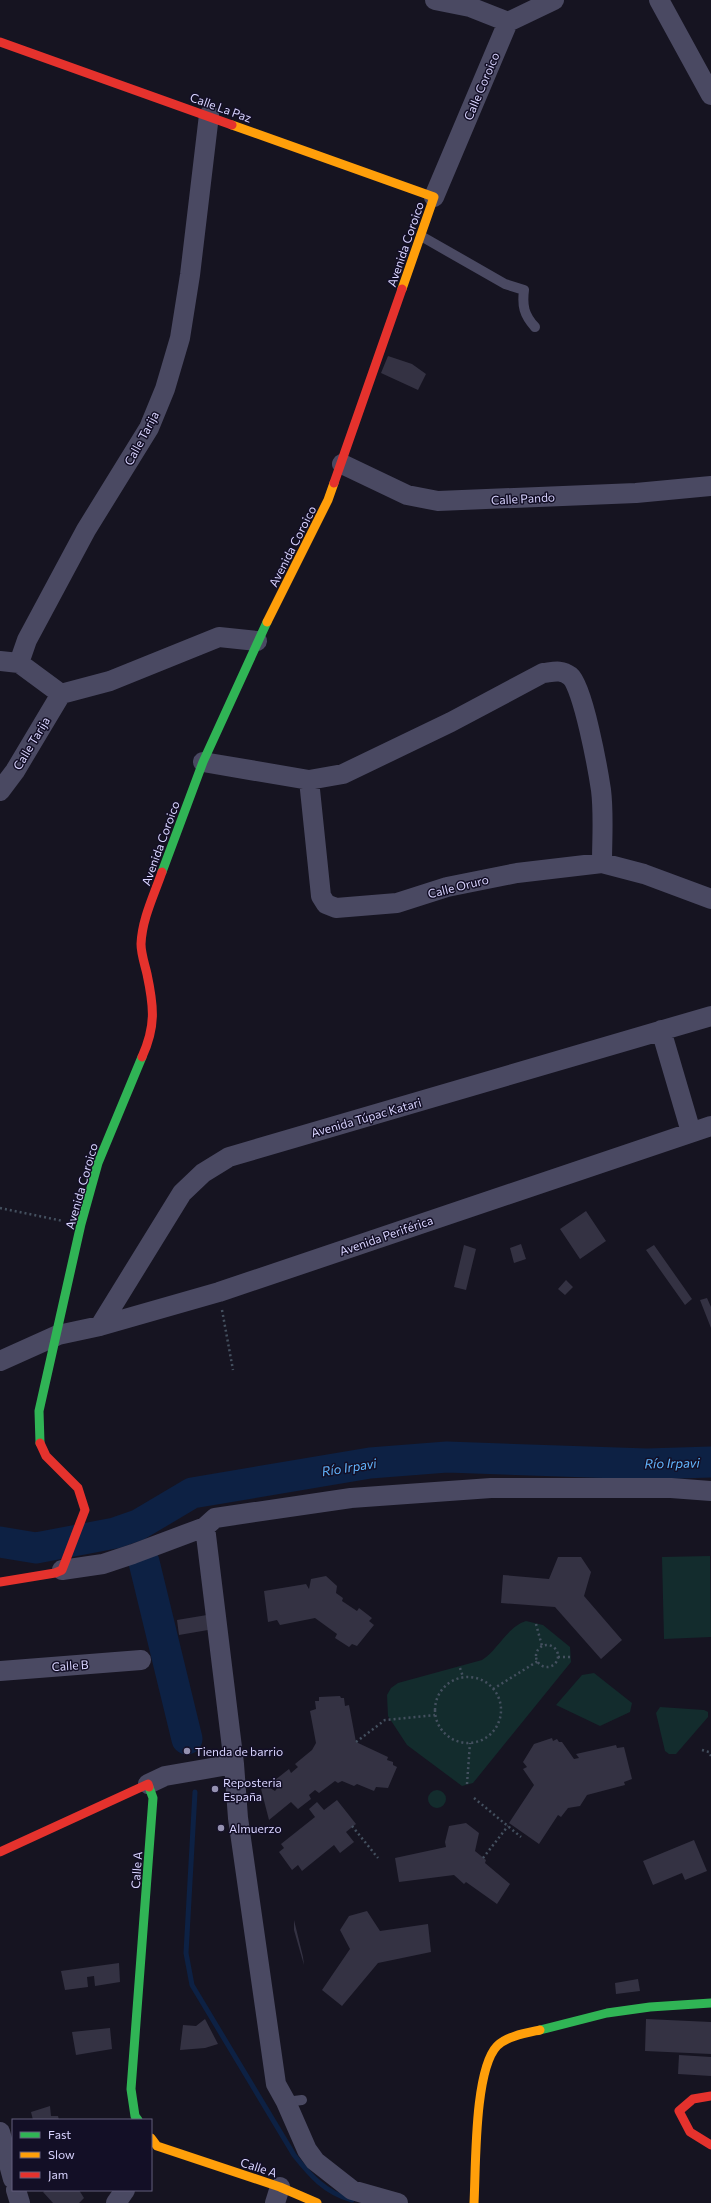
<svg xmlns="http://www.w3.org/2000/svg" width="711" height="2203" font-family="Commissioner,sans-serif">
	<rect width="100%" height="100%" fill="#161421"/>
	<!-- green -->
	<path fill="#132c2d" d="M710,1556L711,1637L664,1639L662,1557Z
		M526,1621L543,1625L570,1647L571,1662L473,1783L462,1786L407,1745L388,1716L387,1695L391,1688L398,1683L482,1660C498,1650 507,1627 526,1621Z
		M594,1673L632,1703L630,1712L600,1726L556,1705L582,1675Z
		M660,1707L704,1710L708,1712V1717L676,1754H669L665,1751L656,1713Z
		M428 1799a9 9 0 1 1 18 0a9 9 0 1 1-18 0Z"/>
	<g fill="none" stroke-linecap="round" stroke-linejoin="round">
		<!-- stream -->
		<path stroke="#0d2144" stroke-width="5" d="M195,1792L186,1953L192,1985L294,2155C310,2175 325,2193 352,2200"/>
		<!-- river -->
		<path stroke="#0d2144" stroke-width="31" d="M0,1542L36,1548L115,1533L138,1525L192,1493L370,1463L447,1457L647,1464L711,1462
			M144,1562L187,1739"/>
	</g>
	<!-- building -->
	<path fill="#343243" d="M388,356L412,364L426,374L418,390L381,373Z
		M586,1211L606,1241L580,1259L560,1229Z
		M521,1244L526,1259L514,1263L510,1248Z
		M464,1245L476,1249L466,1290L454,1287Z
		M654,1245L692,1299L685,1305L646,1250Z
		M566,1280L573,1287L565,1295L558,1289Z
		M707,1298L711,1307V1328L700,1300Z
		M558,1557H581L591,1572L584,1596L622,1640L601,1659L555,1607L501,1603L503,1575L549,1579Z
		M326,1576L337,1586L336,1593L343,1598L342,1601L357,1611L359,1608L372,1618L369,1621L374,1625L357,1646L352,1644L349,1647L335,1638L337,1634L315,1618L280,1625L277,1620L268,1622L264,1591L306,1584L309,1589L311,1579Z
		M207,1615L208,1630L179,1635L177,1620Z
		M340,1696L341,1698H344L345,1706L349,1705L356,1742L388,1757L387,1760L393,1762V1765L397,1767L388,1788L376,1787L374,1791L357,1784L354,1786L342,1781L338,1783L335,1781L319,1793L315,1790L309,1795L311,1799L298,1809L291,1802L269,1820L261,1789L267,1786L275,1791L279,1786L275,1780L289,1769L291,1773L298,1767L295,1764L312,1750L316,1743L310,1711L316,1709L315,1701H319V1697Z
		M552,1738L553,1741L557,1739L559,1742H562L574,1759L579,1758L576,1754L616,1745L617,1748L624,1747L632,1779L624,1782L625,1785L587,1795L580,1806L568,1808L561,1817L558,1815L539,1844L509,1823L534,1785L523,1769L527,1767L523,1762L534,1744Z
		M337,1800L356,1824L346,1832L354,1842L340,1853L334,1845L302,1871L298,1865L292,1870L279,1852L284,1848L281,1844L315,1817L309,1809L317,1802L324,1810Z
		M466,1823L479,1833L475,1851L486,1860L485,1863L510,1884L497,1904L466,1882L464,1884L454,1875L399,1882L395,1858L446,1847L445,1842L449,1826Z
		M694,1840L707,1871L685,1880L682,1873L653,1885L643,1861Z
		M367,1911L380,1931L428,1924L431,1952L378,1963L342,2006L322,1990L350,1949L340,1930L349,1916Z
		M294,1920L303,1957L304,1965L294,1930Z
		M119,1963L120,1982L95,1986L94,1976L87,1977L88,1987L65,1990L61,1971Z
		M638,1979L640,1991L616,1994L615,1983Z
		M205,2019L218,2044L205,2048L180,2050L183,2025L196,2026Z
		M646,2019L711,2022V2054L645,2051Z
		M110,2028L112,2049L76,2055L72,2032Z
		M679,2055L711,2057V2076L678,2074Z
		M50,2106L51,2116H58L59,2120H33L31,2112Z
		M46,2190H79L84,2198L79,2203H53L43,2192Z"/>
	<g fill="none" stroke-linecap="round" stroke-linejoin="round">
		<!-- path -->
		<path stroke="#44505f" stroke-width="2.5" stroke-dasharray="2 3" stroke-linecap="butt" d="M0,1208L63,1221
			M222,1310L233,1370
			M536,1624L542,1646
			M536 1656a11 11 0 1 1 22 0a11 11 0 1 1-22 0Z
			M558,1657H571
			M460,1668L463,1677
			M435 1710a33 33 0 1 1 66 0a33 33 0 1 1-66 0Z
			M493,1689L538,1661
			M356,1742L385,1720L435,1715
			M702,1750L709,1752L711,1756
			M467,1784L470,1743
			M474,1798L521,1837
			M352,1826L378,1858
			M483,1858L508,1826"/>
		<!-- lane -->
		<path stroke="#4a4962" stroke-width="10" d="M421,236L505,284L524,290C522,306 524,315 535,327
			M286,2102L302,2100"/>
		<!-- street -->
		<path stroke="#4a4962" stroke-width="20" d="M435,0L470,7L508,22
			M659,0L711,95
			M434,197L508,22L554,0
			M342,464L407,495L438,501L636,493L711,486
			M0,661L19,663
			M61,694L19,663L27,640L86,530L149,428L165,389L180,338L190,275L209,115
			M203,762L309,780L343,774L451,722L543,673C553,672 561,669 570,676C583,686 598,770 601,790C604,814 602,839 602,863
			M309,780L321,896L326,904L336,908L397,903L447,887L517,873L602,863L644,874L711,899
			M0,791L15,771L61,694L110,681L219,637L257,641
			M661,1030L691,1132
			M100,1326L182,1193L203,1173L229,1157L711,1016
			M0,1361L58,1335L100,1326L219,1292L711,1126
			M205,1527L234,1764L238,1818L276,2084L286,2102L307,2150L315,2161L352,2190L398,2203
			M62,1570L103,1564L133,1554L205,1527L215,1518L351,1498L491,1488H671L711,1491
			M0,1671L141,1660
			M148,1784L165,1776L234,1764
			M0,2132L13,2179
			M16,2190L20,2203
			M116,2203L125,2190
			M275,2203L280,2187"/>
		<!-- fast -->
		<path stroke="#30b455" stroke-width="9" d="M162,872L203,762L267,622
			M40,1443L39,1411L81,1224L98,1163L142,1057
			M540,2030L607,2013L650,2007L711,2003
			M138,2120L135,2116L131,2089L153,1798L149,1787"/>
		<!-- slow -->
		<path stroke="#ff9f0a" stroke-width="9" d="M232,125L434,197L402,289
			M267,622L328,500L334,483
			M151,2138L157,2146L280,2187L317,2203
			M474,2203C476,2168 474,2070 497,2046C507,2036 526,2033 540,2030"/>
		<!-- jam -->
		<path stroke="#e5322d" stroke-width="9" d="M0,42L232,125
			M334,483L402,289
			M142,1057C156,1026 154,1007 147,974C145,965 141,954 141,944C142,919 154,895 162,872
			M0,1582L55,1573L62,1570L85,1510L78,1488L46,1456L40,1443
			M0,1852L148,1784L149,1787
			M711,2096L693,2099L679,2111L690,2132L711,2145"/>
	</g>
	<!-- markers -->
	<g fill="#9591b1" stroke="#130f26" stroke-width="1.5">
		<circle cx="187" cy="1751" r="4"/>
		<circle cx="215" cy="1789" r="4"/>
		<circle cx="221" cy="1828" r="4"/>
	</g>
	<g text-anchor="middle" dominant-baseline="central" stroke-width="3" stroke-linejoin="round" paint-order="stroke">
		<!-- street labels -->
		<g font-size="12" fill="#d9d4ff" stroke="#130f26">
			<text transform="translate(481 86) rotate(-67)">Calle Coroico</text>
			<text transform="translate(221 107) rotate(20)">Calle La Paz</text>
			<text transform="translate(405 244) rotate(-71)">Avenida Coroico</text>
			<text transform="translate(141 438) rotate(-62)">Calle Tarija</text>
			<text transform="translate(523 498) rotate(-3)">Calle Pando</text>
			<text transform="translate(292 546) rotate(-63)">Avenida Coroico</text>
			<text transform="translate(31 743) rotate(-59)">Calle Tarija</text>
			<text transform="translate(160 843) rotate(-70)">Avenida Coroico</text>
			<text transform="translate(458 886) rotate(-14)">Calle Oruro</text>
			<text transform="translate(366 1117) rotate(-16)">Avenida Túpac Katari</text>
			<text transform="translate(81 1186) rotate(-74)">Avenida Coroico</text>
			<text transform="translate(386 1235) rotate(-19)">Avenida Periférica</text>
			<text transform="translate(70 1665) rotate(-4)">Calle B</text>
			<text transform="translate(136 1870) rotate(-86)">Calle A</text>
			<text transform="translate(259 2167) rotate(18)">Calle A</text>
		</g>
		<!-- poi labels -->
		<g font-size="12" fill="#d9d4ff" stroke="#130f26" text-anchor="start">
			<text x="195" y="1751">Tienda de barrio</text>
			<text x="223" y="1782">Reposteria<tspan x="223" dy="14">España</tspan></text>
			<text x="229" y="1828">Almuerzo</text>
		</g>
		<!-- water labels -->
		<g font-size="13" font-style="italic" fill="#62b6ff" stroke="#130f26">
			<text transform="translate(672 1463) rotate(-1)">Río Irpavi</text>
			<text transform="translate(349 1467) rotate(-9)">Río Irpavi</text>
		</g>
	</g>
	<!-- legend -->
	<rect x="12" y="2119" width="140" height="72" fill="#130f26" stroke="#625e7d"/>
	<rect x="20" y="2132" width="20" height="6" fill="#30b455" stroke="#625e7d"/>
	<text x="48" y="2139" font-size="12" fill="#d9d4ff">Fast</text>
	<rect x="20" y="2152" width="20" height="6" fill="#ff9f0a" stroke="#625e7d"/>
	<text x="48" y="2159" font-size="12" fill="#d9d4ff">Slow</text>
	<rect x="20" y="2172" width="20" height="6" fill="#e5322d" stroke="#625e7d"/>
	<text x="48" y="2179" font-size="12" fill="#d9d4ff">Jam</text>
</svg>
